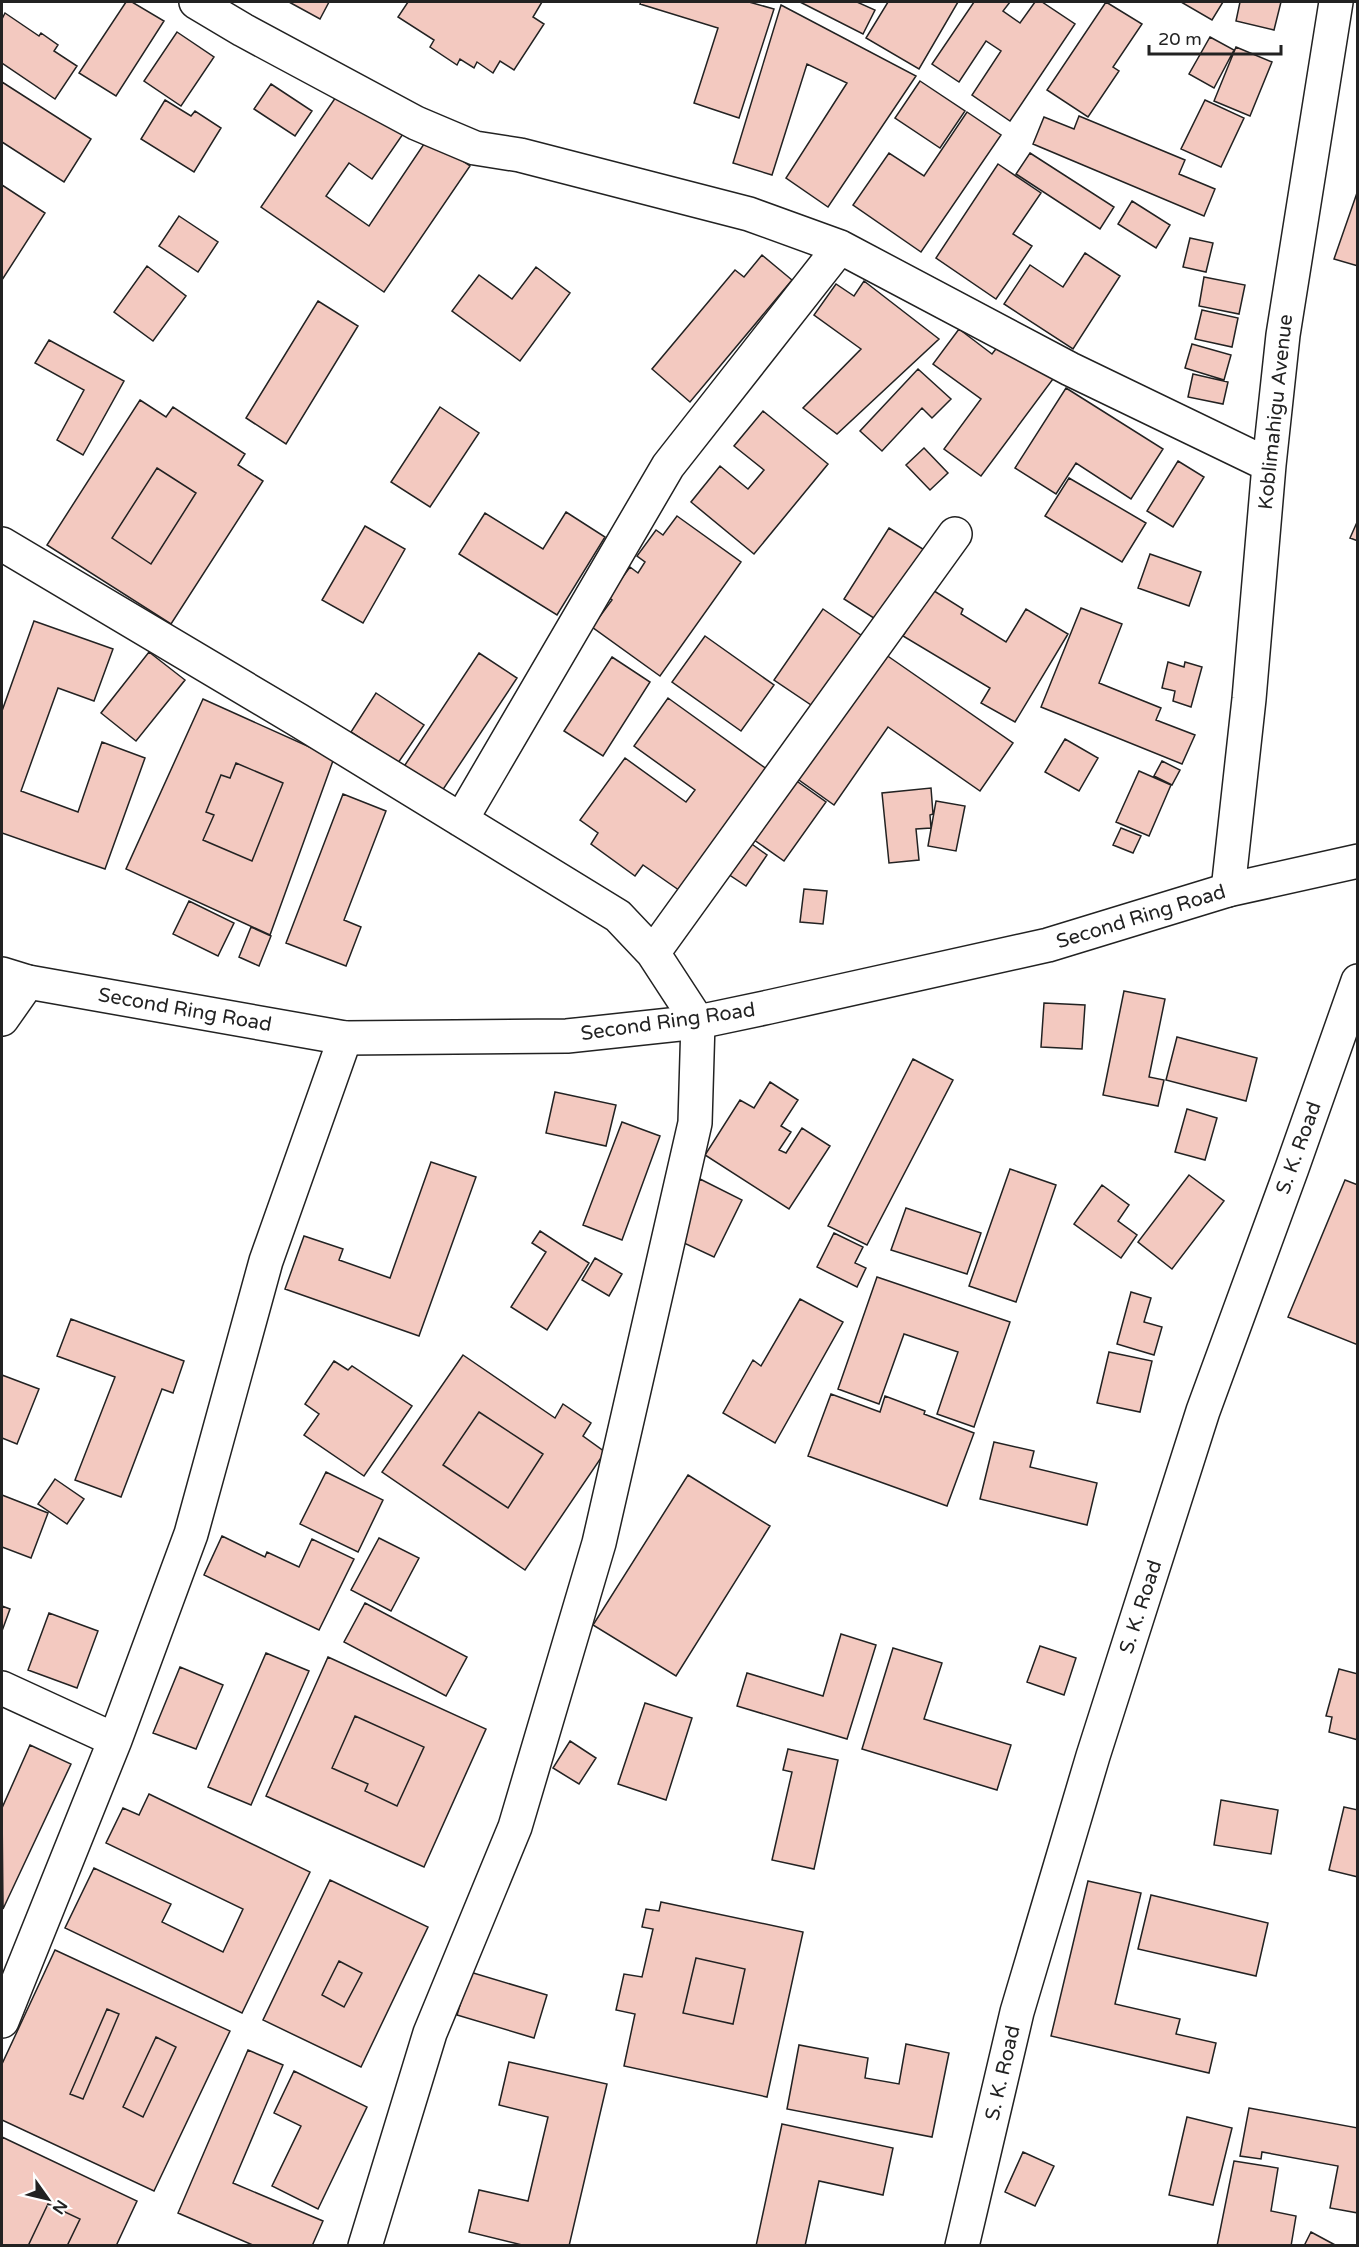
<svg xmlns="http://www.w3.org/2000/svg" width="1359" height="2247" font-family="'Varela Round',sans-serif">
	<rect width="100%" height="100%" fill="#fff"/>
	<!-- building -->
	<path fill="#f3c9c0" stroke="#222" stroke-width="1.5" fill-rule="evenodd" d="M126,2H132L164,21L116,96L79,73Z
		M289,2H329L320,19Z
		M408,2H542L533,17L544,24L514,70L500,61L493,73L477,62L474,68L460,59L457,65L430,47L434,40L398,17Z
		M641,2H749L774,9L739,118L694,103L718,28L640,4Z
		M800,2H857L875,10L863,34Z
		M888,2H958L919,69L866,38Z
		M974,2H1010L1003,11L1020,23L1035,2H1042L1075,24L1010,121L972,95L1001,51L986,41L959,82L932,64Z
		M1106,2L1142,24L1113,67L1119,71L1088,117L1047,90Z
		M1181,2H1223L1212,20Z
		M1240,2H1281L1274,30L1236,21Z
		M781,5L916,76L828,207L786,178L847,83L807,64L772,175L733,163Z
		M5,13L39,36L41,33L58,45L54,51L77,66L55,99L2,63V19Z
		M177,32L214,57L181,106L144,81Z
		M1210,37L1234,50L1214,88L1189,74Z
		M1236,47L1272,62L1250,116L1214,101Z
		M920,81L965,111L940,148L895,118Z
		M2,82L91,139L64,182L2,142Z
		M271,84L312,111L295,136L254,109Z
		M340,91L403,134L372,179L349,163L326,196L369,226L428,138L470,166L384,292L261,207Z
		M165,100L191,116L195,111L221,128L194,172L141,139Z
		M1205,100L1244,118L1221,167L1181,149Z
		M967,112L1001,135L921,252L853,205L889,153L924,176Z
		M1079,116L1185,160L1179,174L1215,189L1204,216L1033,144L1044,117L1074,129Z
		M1030,153L1114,207L1100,229L1016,174Z
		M998,164L1041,193L1013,234L1032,246L996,299L936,258Z
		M2,185L45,213L2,280Z
		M1358,190V266L1334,259Z
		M1132,201L1170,225L1156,248L1118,224Z
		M179,216L218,242L198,272L159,246Z
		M1190,238L1213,243L1206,272L1183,267Z
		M1085,253L1120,276L1073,349L1004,304L1030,265L1063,287Z
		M762,255L792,280L690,402L652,369L735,270L744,277Z
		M147,266L186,296L153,341L114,312Z
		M536,267L570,293L520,361L452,311L479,275L512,299Z
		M1204,277L1245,285L1239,314L1199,306Z
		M864,281L939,339L837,434L803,408L861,349L814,315L836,284L854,296Z
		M318,301L358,326L286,444L246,418Z
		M1202,310L1238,318L1232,347L1195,339Z
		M959,329L992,354L1002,341L1053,379L981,476L944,449L981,399L933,364Z
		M49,340L124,381L83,455L57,440L84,390L35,363Z
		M1192,344L1231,355L1224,380L1185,368Z
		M918,369L951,399L932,418L922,408L882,451L860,431Z
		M1193,374L1228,382L1223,404L1188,397Z
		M1066,388L1163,449L1131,499L1076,463L1056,494L1015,468Z
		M140,400L166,417L173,407L245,454L238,465L263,481L171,624L47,545ZM157,468L196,493L151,564L112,538Z
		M440,407L479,433L430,507L391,482Z
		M763,411L828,464L754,554L691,502L720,466L748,489L764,470L734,446Z
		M924,448L948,473L930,490L906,465Z
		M1178,461L1204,477L1173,527L1147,511Z
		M157,468L196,493L151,564L112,538Z
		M1069,478L1146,523L1122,562L1045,516Z
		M566,512L605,537L557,615L459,554L485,513L543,549Z
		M677,516L741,562L660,676L592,627L612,600L608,597L630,567L638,573L645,562L637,556L656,530L663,535Z
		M1358,520V541L1350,538Z
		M365,526L405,549L363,623L322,600Z
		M889,528L926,551L880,622L844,599Z
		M1150,554L1201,572L1189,606L1138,588Z
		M931,589L963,609L961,614L1006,642L1026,609L1068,634L1015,722L981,703L990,688L903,636Z
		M1081,608L1122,624L1099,683L1161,708L1156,720L1195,735L1182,764L1041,707Z
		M823,609L868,640L820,711L774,680Z
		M34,621L113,649L94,701L58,688L21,791L78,812L102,742L145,758L105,869L2,833V711Z
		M705,636L774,685L741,731L672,682Z
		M879,650L1013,743L980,791L888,727L834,805L792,775Z
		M149,652L185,680L136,741L101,713Z
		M479,653L517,678L440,794L403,768Z
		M612,657L650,682L603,756L564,731Z
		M1168,662L1184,667L1185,662L1202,667L1191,707L1173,701L1175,691L1162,688Z
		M376,693L424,725L398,763L351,732Z
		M668,698L768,770L686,895L643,865L635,876L591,844L598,833L580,820L625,758L686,802L695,790L634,746Z
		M203,699L334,758L270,935L126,869ZM236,763L283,783L252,861L203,840L214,815L206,812L221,775L230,778Z
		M1065,739L1098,758L1079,791L1045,772Z
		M1162,761L1180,770L1172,785L1154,776Z
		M236,763L283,783L252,861L203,840L214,815L206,812L221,775L230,778Z
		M1139,771L1171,785L1149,836L1116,822Z
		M791,777L826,802L784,861L750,837Z
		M931,788L933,814L930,815L931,828L916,829L919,860L889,863L882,793Z
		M343,794L386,811L344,920L361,927L346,966L286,943Z
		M936,801L965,806L956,851L928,846Z
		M1121,828L1141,836L1133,853L1113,845Z
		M749,842L767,855L746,886L728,874Z
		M804,889L827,891L823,924L800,922Z
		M189,901L234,923L218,956L173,934Z
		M251,927L271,936L259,966L239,957Z
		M1124,991L1165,999L1149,1077L1164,1080L1158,1106L1103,1095Z
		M1044,1003L1085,1005L1082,1049L1041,1047Z
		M1177,1037L1257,1058L1246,1101L1166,1080Z
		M913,1059L953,1080L867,1245L828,1226Z
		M770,1082L798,1100L781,1126L791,1132L779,1150L786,1153L802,1128L830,1146L789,1209L705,1155L740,1100L754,1108Z
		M555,1092L616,1105L606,1146L546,1133Z
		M1187,1109L1217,1118L1205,1160L1175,1152Z
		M622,1122L660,1136L622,1240L583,1225Z
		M431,1162L476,1177L419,1336L285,1289L304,1236L343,1249L339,1260L390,1278Z
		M1010,1169L1056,1185L1016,1302L969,1286Z
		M1189,1175L1224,1201L1172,1269L1138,1242Z
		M700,1179L742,1200L714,1257L671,1237Z
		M1345,1180L1358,1185V1345L1288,1317Z
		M1102,1185L1129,1205L1118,1221L1137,1235L1121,1258L1074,1224Z
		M906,1208L981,1233L967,1274L891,1250Z
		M540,1231L589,1263L547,1330L511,1307L546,1252L532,1243Z
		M834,1233L863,1247L855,1263L866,1268L857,1287L817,1267Z
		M595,1258L622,1274L609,1296L582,1280Z
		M877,1277L1010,1322L974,1427L937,1414L958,1352L904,1334L879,1404L838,1389Z
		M1131,1292L1151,1298L1144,1322L1162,1327L1154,1355L1117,1344Z
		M800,1299L843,1322L775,1443L723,1413L753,1360L761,1366Z
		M71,1319L184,1361L173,1393L162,1389L121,1497L75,1480L115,1377L57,1356Z
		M1109,1352L1152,1361L1140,1412L1097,1403Z
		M463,1355L555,1418L563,1404L591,1423L583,1436L605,1452L525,1570L382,1472ZM479,1412L543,1454L508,1508L443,1465Z
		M334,1361L348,1370L352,1366L412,1406L364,1476L304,1435L319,1414L305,1404Z
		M2,1375L39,1389L17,1444L2,1438Z
		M831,1394L880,1412L885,1396L925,1411L924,1414L974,1433L947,1506L808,1456Z
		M479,1412L543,1454L508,1508L443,1465Z
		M994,1442L1034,1451L1030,1467L1097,1483L1087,1525L980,1499Z
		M326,1472L383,1500L358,1552L300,1524Z
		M688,1475L770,1526L676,1676L593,1625Z
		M55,1479L84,1499L67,1524L38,1504Z
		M2,1495L48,1513L31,1558L2,1547Z
		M222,1536L265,1557L267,1552L299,1567L312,1539L354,1559L319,1630L204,1575Z
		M379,1538L419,1558L391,1611L351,1590Z
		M365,1603L467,1657L446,1696L344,1642Z
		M2,1606L10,1609L2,1631Z
		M49,1613L98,1631L77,1688L28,1670Z
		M841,1634L876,1645L847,1739L737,1706L747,1673L823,1696Z
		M1040,1646L1076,1658L1064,1695L1027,1682Z
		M893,1648L942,1663L924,1719L1011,1745L997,1790L862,1749Z
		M266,1653L309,1671L251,1805L208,1787Z
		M328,1657L486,1729L424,1867L266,1796ZM355,1716L424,1747L397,1806L365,1791L368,1784L332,1768Z
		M180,1667L223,1685L196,1749L153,1733Z
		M1339,1669L1358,1674V1740L1329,1732L1332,1717L1326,1716Z
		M645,1703L692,1718L666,1800L618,1784Z
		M355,1716L424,1747L397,1806L365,1791L368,1784L332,1768Z
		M570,1741L596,1758L579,1784L553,1768Z
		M30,1745L71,1764L3,1909L2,1808Z
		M788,1749L838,1760L814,1869L772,1860L792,1772L783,1770Z
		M149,1794L310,1872L242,2013L65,1928L94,1868L171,1904L162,1922L223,1952L243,1909L106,1843L123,1808L139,1815Z
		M1221,1800L1278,1810L1271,1854L1214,1845Z
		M1344,1807L1358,1810V1877L1329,1870Z
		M330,1880L428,1927L361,2067L263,2020ZM339,1961L362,1973L344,2007L322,1995Z
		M1088,1881L1141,1893L1115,2004L1180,2019L1176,2034L1216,2043L1209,2073L1051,2036Z
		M1151,1895L1268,1923L1256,1976L1138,1949Z
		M661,1902L803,1932L767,2097L624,2066L635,2014L616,2010L624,1974L642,1977L653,1929L642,1927L646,1909L659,1911ZM696,1958L745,1969L733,2024L683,2013Z
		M55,1950L230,2031L154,2191L2,2120V2064ZM107,2009L119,2014L83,2099L70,2094ZM156,2037L176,2047L143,2117L123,2107Z
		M696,1958L745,1969L733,2024L683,2013Z
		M339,1961L362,1973L344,2007L322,1995Z
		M470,1972L547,1995L534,2038L457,2015Z
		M107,2009L119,2014L83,2099L70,2094Z
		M156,2037L176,2047L143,2117L123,2107Z
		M906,2044L949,2053L932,2137L787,2109L799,2045L868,2058L865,2078L899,2084Z
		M248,2050L283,2065L233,2183L323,2221L312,2246H255L178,2213Z
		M509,2062L607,2084L569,2246H526L469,2232L479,2190L528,2201L548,2117L499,2105Z
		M294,2071L367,2107L318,2209L272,2186L301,2126L274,2113Z
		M1249,2108L1358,2128V2213L1330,2208L1338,2166L1262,2152L1261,2159L1240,2156Z
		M1187,2117L1232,2128L1213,2205L1169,2195Z
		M782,2124L893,2148L883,2195L819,2181L805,2246H756Z
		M2,2137L137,2201L116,2246H67L80,2219L48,2204L28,2246H2Z
		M1023,2152L1054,2166L1035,2206L1005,2192Z
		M1234,2161L1278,2168L1271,2211L1296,2216L1291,2246H1217Z
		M48,2204L80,2219L67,2246H28Z
		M1311,2232L1337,2246H1304Z"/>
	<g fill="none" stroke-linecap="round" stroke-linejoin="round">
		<!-- street casing -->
		<g stroke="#222" stroke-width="36">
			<path id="street" d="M196,2L243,30L416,123L475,148L520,155L749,214L840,247L1070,369L1269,465
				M2,544L298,720L618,916L653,953L698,1022L695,1123L599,1543L515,1827L430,2033L365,2246
				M461,820L668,466L840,247
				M1228,890L1249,699L1269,465L1283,335L1336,2
				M653,953L955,534
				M2,1019L28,982
				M2,1688L115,1740
				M2,2021L115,1740L191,1534L266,1261L345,1038
				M962,2246L1017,2012L1093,1756L1203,1411L1292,1168L1358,981"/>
		</g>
		<!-- secondary casing -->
		<g stroke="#222" stroke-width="36">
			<path id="secondary" d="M2,974L28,982L345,1038L567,1036L698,1022L769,1007L1048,945L1228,890L1358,861"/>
		</g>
		<!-- street -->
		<use href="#street" stroke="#fff" stroke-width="33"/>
		<!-- secondary -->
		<use href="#secondary" stroke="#fff" stroke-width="33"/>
	</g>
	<g text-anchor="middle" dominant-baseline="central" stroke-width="4.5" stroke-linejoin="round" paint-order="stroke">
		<!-- street labels -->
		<g font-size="20" fill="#222" stroke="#fff">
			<text transform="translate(1276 412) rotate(-84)">Koblimahigu Avenue</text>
			<text transform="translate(1141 917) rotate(-17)">Second Ring Road</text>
			<text transform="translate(185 1010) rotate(10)">Second Ring Road</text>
			<text transform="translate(668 1022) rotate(-8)">Second Ring Road</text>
			<text transform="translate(1299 1148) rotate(-70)">S. K. Road</text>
			<text transform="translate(1141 1607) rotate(-72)">S. K. Road</text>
			<text transform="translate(1003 2073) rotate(-77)">S. K. Road</text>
		</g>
	</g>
	<!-- border -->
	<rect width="1359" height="2247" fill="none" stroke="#222222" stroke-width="6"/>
	<!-- north arrow -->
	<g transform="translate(48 2199) rotate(124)" stroke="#ffffff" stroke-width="4.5" paint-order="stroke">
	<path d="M0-4.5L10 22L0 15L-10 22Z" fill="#222222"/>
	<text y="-9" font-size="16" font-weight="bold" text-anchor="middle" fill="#222222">N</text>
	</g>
	<!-- scale -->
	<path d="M1149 45v9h132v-9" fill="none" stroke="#222222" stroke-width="3"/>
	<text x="1158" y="45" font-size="18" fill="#222222" stroke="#ffffff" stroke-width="4.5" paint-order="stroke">20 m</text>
</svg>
